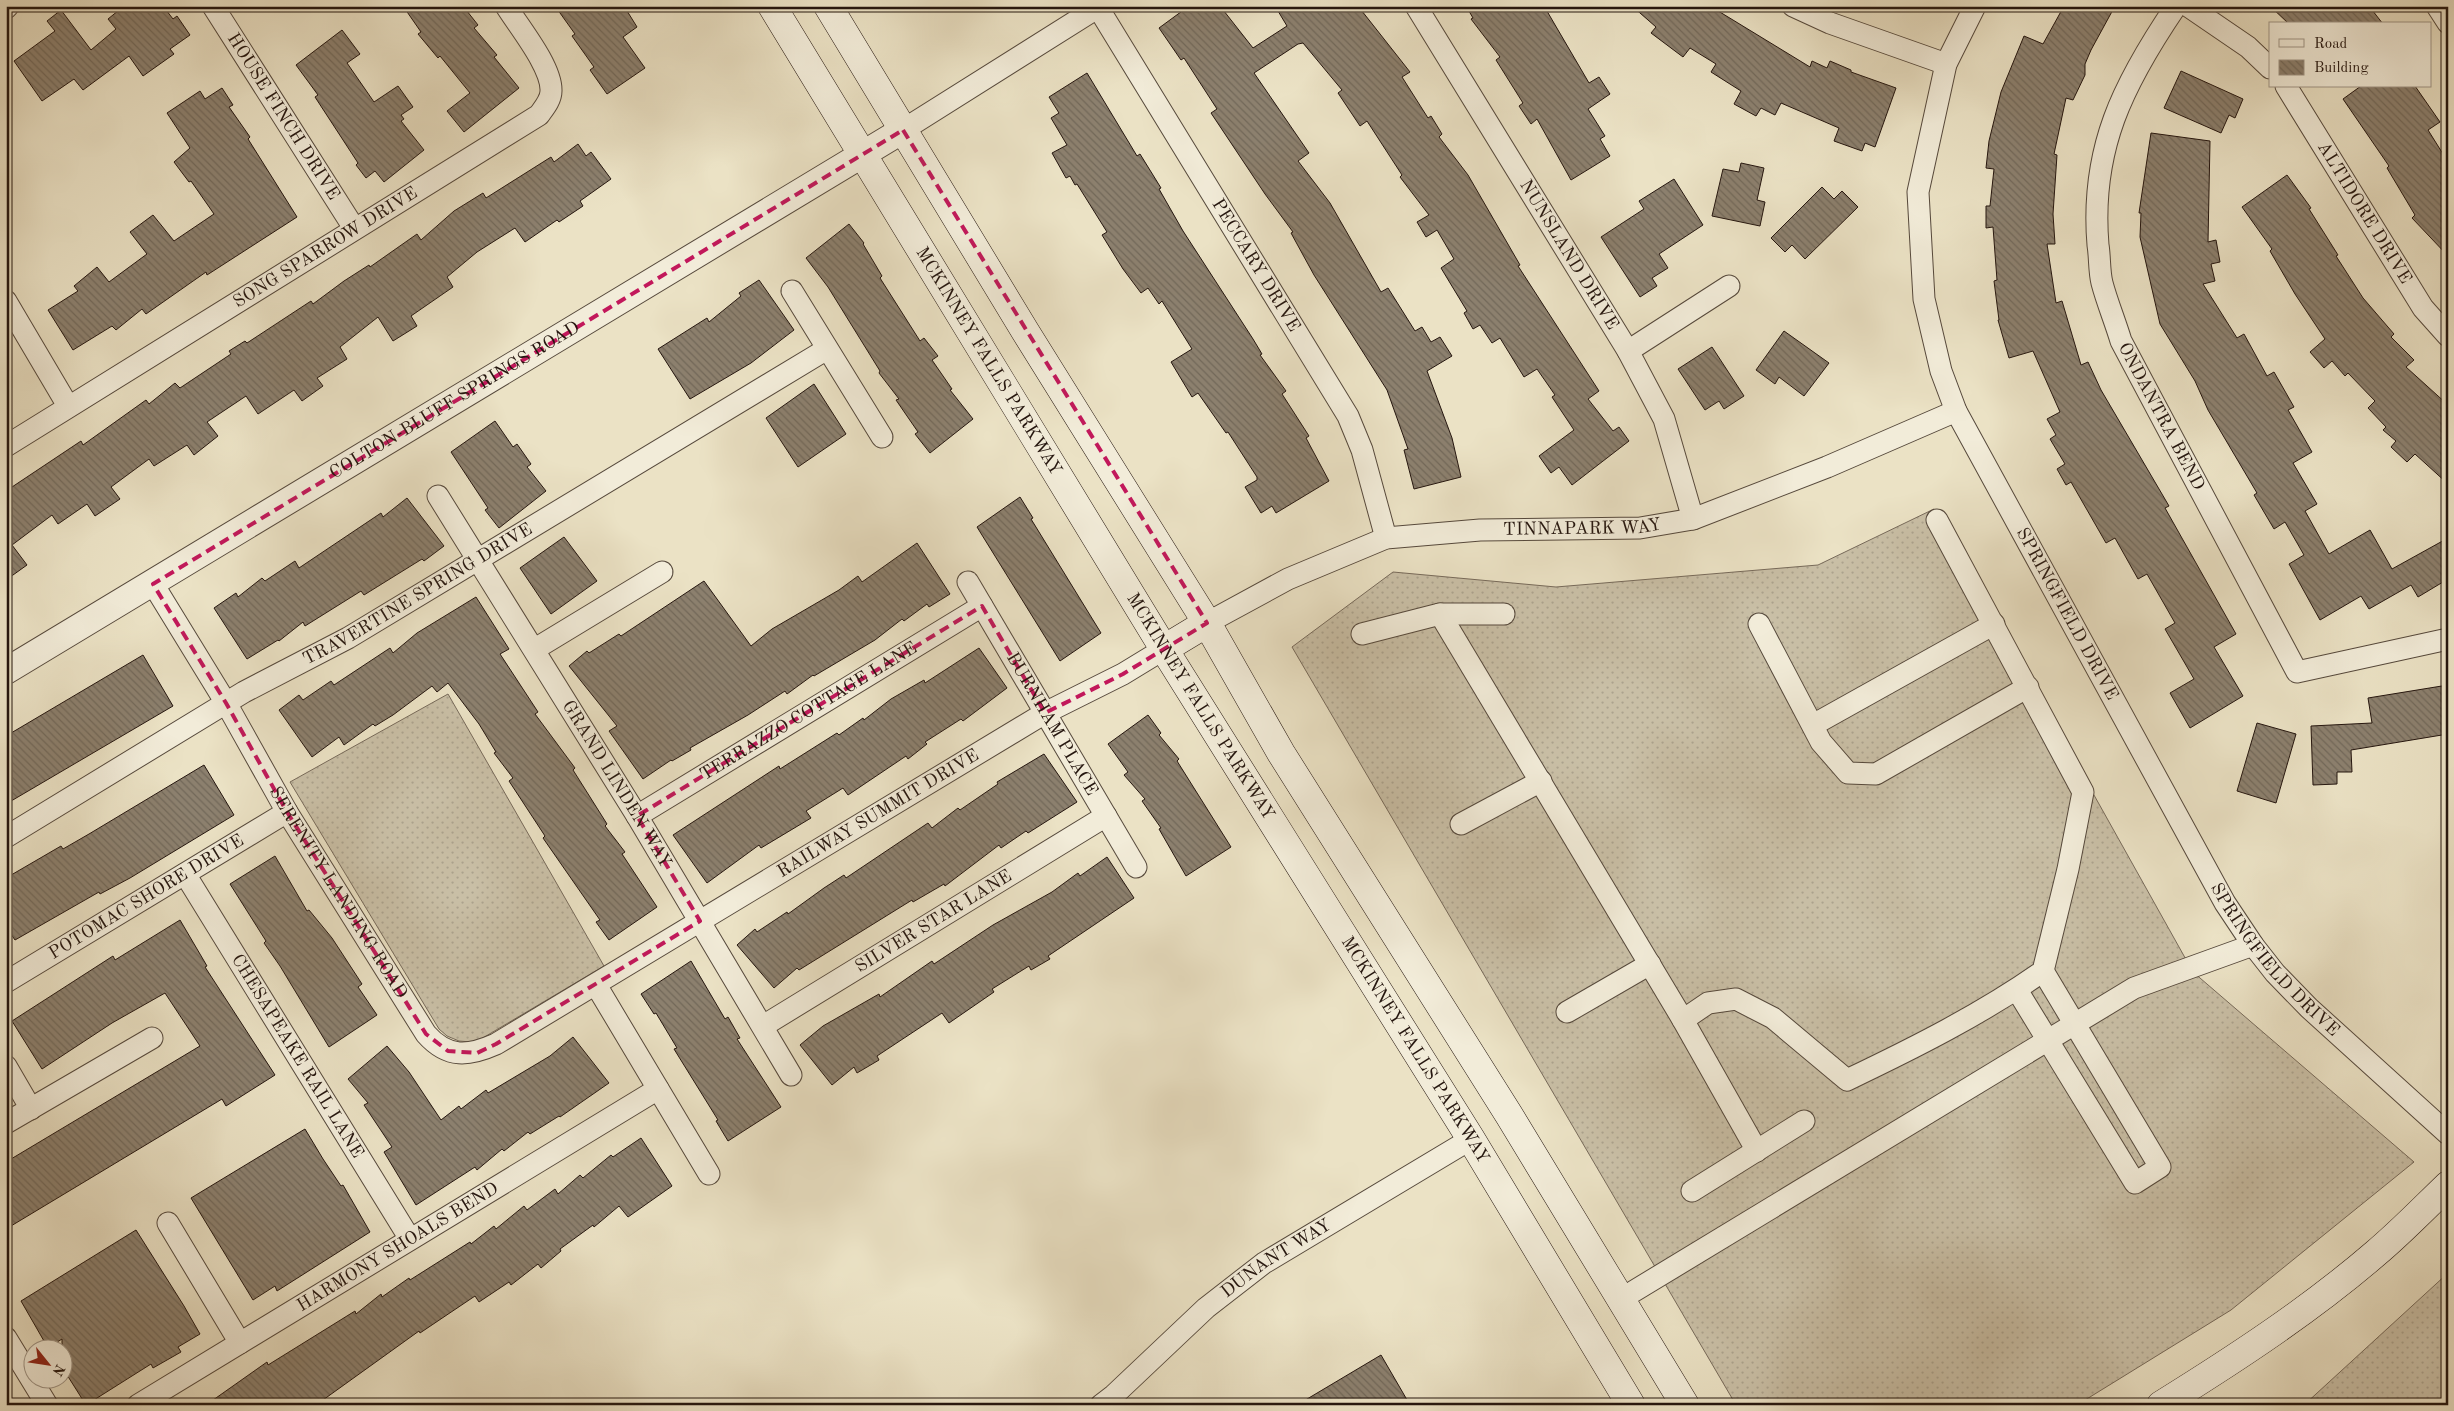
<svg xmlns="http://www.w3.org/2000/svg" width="2454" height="1411" font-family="'Old Standard TT',serif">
	<defs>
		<pattern id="grass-dots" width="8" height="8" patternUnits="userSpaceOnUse" patternTransform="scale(1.25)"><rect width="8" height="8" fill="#c9bfa6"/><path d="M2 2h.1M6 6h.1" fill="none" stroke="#aca38e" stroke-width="1.8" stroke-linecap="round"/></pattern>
		<pattern id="building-back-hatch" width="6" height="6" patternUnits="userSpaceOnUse" patternTransform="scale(1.25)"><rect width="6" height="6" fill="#8c806e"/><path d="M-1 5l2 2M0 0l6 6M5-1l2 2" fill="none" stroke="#726859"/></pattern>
	</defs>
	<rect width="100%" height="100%" fill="#ebe2c5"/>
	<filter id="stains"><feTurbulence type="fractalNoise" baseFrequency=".004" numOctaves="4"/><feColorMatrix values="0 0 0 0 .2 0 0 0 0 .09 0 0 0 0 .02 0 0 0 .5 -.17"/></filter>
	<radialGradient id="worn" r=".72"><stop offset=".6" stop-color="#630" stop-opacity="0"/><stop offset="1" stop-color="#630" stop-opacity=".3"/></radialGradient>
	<!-- grass -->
	<path fill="url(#grass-dots)" stroke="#776a5a" d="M1934,509L2193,972L2414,1162L2231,1310L2077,1405H1736L1292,647L1393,572L1556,587L1818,565Z
		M448,694L604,966L481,1039L471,1042L459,1041L447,1036L439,1029L290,782Z
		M2448,1273V1405H2304Z"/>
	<!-- building -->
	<path fill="url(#building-back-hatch)" stroke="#25160f" d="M124,6H163L173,19L177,16L190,35L170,49L174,54L143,76L129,56L83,90L74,79L42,101L14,61L55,31L47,21L61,10L91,50L116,29L108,19Z
		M403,6H463L478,25L474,28L497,55L494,57L519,88L464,132L447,111L470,93L440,56L438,58L418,34L421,32Z
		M555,6H624L637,27L623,37L645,68L607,94L590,70L594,67L572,36L575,34Z
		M1189,6H1220L1253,48L1287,26L1275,6H1358L1410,72L1402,77L1428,118L1431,116L1442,134L1439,137L1468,175L1520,265L1518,266L1599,391L1588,399L1613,431L1619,427L1629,441L1572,485L1559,467L1551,473L1539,456L1574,430L1552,397L1555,395L1537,369L1524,377L1500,338L1492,343L1480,325L1473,329L1464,313L1467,311L1441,268L1454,259L1437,230L1426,237L1417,222L1429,215L1400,177L1402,175L1367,121L1360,126L1338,93L1342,90L1303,43L1298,44L1254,73L1309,153L1298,161L1330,203L1381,292L1388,288L1415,331L1422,327L1431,342L1440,337L1452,356L1427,371L1452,438L1461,477L1414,489L1404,450L1408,449L1387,390L1314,275L1291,233L1293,232L1265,194L1211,113L1217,109L1184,58L1181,60L1159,28Z
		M1466,6H1544L1589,83L1599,77L1610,94L1588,109L1605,136L1600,139L1610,156L1571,180L1537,119L1531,124L1519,106L1523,103L1496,60L1500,57L1471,19L1473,18Z
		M1632,6H1710L1810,67L1812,61L1827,68L1830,61L1851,70V72L1896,88L1875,147L1865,143L1862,151L1834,141L1839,128L1781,103L1775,115L1761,108L1756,116L1734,104L1741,91L1711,72L1716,64L1690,48L1683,57L1651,33L1656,27Z
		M2064,6H2115L2091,50L2085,64V75L2073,100L2066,98L2054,154L2057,155L2053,214L2055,244H2047L2056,303L2062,301L2081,365L2088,362L2101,390L2169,506L2165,508L2236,634L2214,647L2243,696L2190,728L2170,693L2194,679L2165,629L2175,623L2147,574L2138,579L2115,538L2106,543L2071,482L2066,485L2057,469L2065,464L2050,439L2056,435L2047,419L2060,412L2033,351L2009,358L1998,320H1999L1994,281L1997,280L1993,227L1986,228V206H1990L1994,169L1986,168L1989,141L2001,92L2024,36L2043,44Z
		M2270,6H2369L2383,24H2289Z
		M342,30L360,54L347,63L374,102L398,86L413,107L401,115L404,119L401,121L424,150L384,182L375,171L366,178L356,165L358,163L315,97L318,95L296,65Z
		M2181,71L2243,99L2235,118L2229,115L2221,133L2164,108Z
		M1087,73L1137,156L1140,154L1161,188L1159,189L1183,231L1253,339L1262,354L1260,355L1286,391L1282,394L1309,436L1306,438L1329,481L1276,513L1272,506L1261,513L1245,487L1257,480V477L1228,432L1226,433L1198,393L1192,397L1171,362L1192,349L1162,301L1159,304L1148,288L1141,293L1123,269L1102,235L1107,232L1077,184L1075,185L1070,176L1066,178L1052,153L1067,145L1051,118L1059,113L1049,97Z
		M2361,86H2415L2440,122L2428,130L2448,162V256L2412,218L2415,215L2387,168L2389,166L2343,99Z
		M222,88L233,105L229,107L250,137L248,139L297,217L207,275L206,272L146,314L142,309L116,330L112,326L73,350L48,310L78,291L74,286L97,267L109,282L147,254L130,232L153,215L174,241L214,214L191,181L189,182L174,162L190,148L167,113L200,91L205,99Z
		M2151,133L2210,141L2208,242L2216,240L2220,262L2211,264L2215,281L2203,284L2237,338L2244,334L2267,376L2274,372L2294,407L2288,410L2312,452L2293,463L2317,504L2305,511L2329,554L2370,530L2392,569L2448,538V579L2418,597L2411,585L2369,609L2361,596L2320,620L2289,564L2304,555L2285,522L2274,529L2254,495L2257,493L2208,410L2195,381L2160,324L2140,237L2141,213H2139Z
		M578,144L586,156L591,152L611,179L580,201L583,206L559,222L557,220L525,242L515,228L477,252L447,277L453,287L411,316L417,326L393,341L378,317L340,347L347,359L317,378L323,386L302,401L294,390L258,414L246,396L207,422L218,436L194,455L187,445L154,466L149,459L111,487L120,499L95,516L87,504L58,524L52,515L12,545L27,565L6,580V491L81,441L83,445L146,400L149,404L175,383L180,388L231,354L229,351L245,341L247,343L311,301L313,304L344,281L369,265L370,267L417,234L421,240L454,211L483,193L486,198L551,157L554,162Z
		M1741,163L1764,168L1757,200L1765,202L1760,226L1712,216L1723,169L1739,172Z
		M2287,175L2311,208L2309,209L2338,255L2336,256L2363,298L2394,334L2391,337L2414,360L2406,367L2448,405V484L2415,454L2407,462L2391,447L2396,441L2383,430L2386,427L2368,408L2375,401L2348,373L2345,376L2332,361L2324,368L2310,352L2325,339L2295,294L2270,251L2272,249L2242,207Z
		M1674,179L1703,225L1659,254L1668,268L1652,278L1657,286L1640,297L1601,237L1644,209L1639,201Z
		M1822,187L1834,199L1842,191L1858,207L1805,259L1792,245L1785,252L1771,238Z
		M849,224L864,243L863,244L882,276L880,278L920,341L924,338L938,356L932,360L952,389L950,390L973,419L930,453L915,434L918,432L896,400L899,399L879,373L880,371L828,287L806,258Z
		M759,280L794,330L751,363L690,399L658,349L707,318L709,322L741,296L739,293Z
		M1784,331L1829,363L1804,396L1779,377L1775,384L1756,370Z
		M1712,347L1744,396L1724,409L1719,401L1705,410L1678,369Z
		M814,384L846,434L798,467L766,418Z
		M495,421L513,447L517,444L531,464L527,467L546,491L499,528L485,510L488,508L451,452Z
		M1020,497L1033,518L1031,519L1101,633L1060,661L977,527Z
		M407,498L444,546L424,561L422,559L364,595L361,591L305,626L303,622L279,641L278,640L247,659L214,608L236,593L238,597L262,578L265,581L295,561L299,568L381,513L383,517Z
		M564,537L597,581L551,614L520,568Z
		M917,543L950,594L929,607L927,604L904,621L902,619L875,640L814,676L813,675L787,694L785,691L748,715L690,748L691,750L672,761L671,760L643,779L609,731L617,726L569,666L587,651L589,653L619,634L621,636L704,581L751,646L772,629L839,590L858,576L862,582Z
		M476,597L509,649L500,654L538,712L535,714L575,768L573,770L607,824L605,826L625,852L622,854L657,907L609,940L596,922L600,920L543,838L545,836L509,781L513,778L494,753L496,752L479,724L448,683L437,692L432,686L393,715L375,726L373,724L344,745L339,737L312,757L279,710L299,695L303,700L331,681L334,685L390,648L393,653L417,633Z
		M979,648L1007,688L963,721L961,719L925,742L927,744L908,759L906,756L848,795L843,788L806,811L811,818L761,848L759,845L707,883L673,835L779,766L780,769L837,733L839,735L863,718L864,720L891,699L924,680L925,683Z
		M143,655L173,706L6,804V736Z
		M2448,685V734L2351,750L2352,772H2337V784L2313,785L2311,726L2372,723L2368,698Z
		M1148,715L1161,733L1159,735L1179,759L1177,761L1231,847L1186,876L1159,829L1161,828L1142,801L1145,799L1124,775L1128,772L1108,744Z
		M2257,723L2296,734L2276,803L2237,791Z
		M1044,754L1077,802L1028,833L1026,831L1001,848L999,845L945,886L944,884L913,902L912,900L799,970L797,968L774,988L737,945L755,929L757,932L787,912L788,914L824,888L844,875L846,878L928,823L932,828L958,808L960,810L998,784L997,782Z
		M204,765L234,815L130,878L100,894L99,892L15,940L6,927V878L61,846L63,849L89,834Z
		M275,856L307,911L309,910L332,938L362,984L358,987L377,1015L329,1047L280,966L264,943L266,941L230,884Z
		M1107,857L1134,898L1048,956L1050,959L1031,970L1029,966L992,989L994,992L949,1023L942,1013L877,1056L879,1060L857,1073L854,1067L832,1085L800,1045L823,1026L879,994L880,997L932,961L934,964L993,925L1052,892L1078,873L1080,876Z
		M180,920L207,966L205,967L275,1075L226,1106L222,1099L6,1229V1162L200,1046L165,993L112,1023L42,1069L12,1021L113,956L115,960Z
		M691,961L725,1019L728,1017L740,1038L737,1039L781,1107L728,1141L716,1121L718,1120L674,1049L677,1048L656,1013L654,1014L641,994Z
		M573,1037L609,1083L560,1117L559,1116L530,1134L528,1132L504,1151L502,1149L477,1170L475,1167L416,1205L384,1152L392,1147L364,1105L368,1103L348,1079L387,1046L409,1072L441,1120L459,1106L461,1109L486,1090L488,1093L550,1056Z
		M305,1129L323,1159L341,1186L343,1185L370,1232L277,1291L275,1286L253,1300L191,1198Z
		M641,1138L672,1186L628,1217L619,1206L594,1227L593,1225L560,1249L561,1251L541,1268L538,1264L511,1285L509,1282L479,1302L475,1296L420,1333L419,1331L316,1405H206L267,1362L268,1365L355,1311L356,1314L381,1294L382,1297L409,1278L410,1280L470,1242L471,1244L494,1226L496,1229L524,1206L527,1210L555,1189L558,1194L580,1175L583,1178L611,1155L613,1157Z
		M136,1230L184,1306L200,1334L178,1347L181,1352L153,1368L151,1364L86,1405L62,1367V1339L48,1348L21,1301Z
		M1381,1355L1410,1405H1297Z"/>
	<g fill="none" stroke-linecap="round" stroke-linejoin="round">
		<!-- minor casing -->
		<g stroke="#56493c" stroke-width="23">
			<g id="minor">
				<path id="s1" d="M213,6L354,228"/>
				<path id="s2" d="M1097,6L1348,416L1362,450L1386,538"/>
				<path id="s3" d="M1416,6L1628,351L1664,419L1693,519"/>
				<path d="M1793,6L1830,23L1946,64"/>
				<path id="s4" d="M1975,6L1946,64L1918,192L1924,299L1941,371L1956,411L2225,903L2253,945L2275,973L2309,1008L2448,1134"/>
				<path id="s5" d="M2176,6C2123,84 2090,149 2098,245C2100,257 2099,271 2102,283C2107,302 2115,321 2121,341L2297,672L2448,639"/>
				<path d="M2188,6L2248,47L2270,68"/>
				<path d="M2437,6L2448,23"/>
				<path d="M6,8L8,6"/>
				<path id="s6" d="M2286,86L2423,308L2448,336"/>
				<path d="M903,130L1100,6"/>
				<path d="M792,291L882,437"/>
				<path d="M6,301L68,406"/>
				<path d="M1628,351L1729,286"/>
				<path id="s7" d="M6,446L539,115C544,108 551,100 551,91C552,67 519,27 506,6"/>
				<path id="s8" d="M438,496L637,816L791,1075"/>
				<path id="s9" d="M968,582L1136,867"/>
				<path id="s10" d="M153,584L226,703L287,812L426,1034C448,1059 469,1056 496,1044L1045,713L1123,674L1164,649"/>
				<path d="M1440,614H1504"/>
				<path id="s11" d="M1207,623L1288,579L1386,538L1480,530L1640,528L1693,519L1827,467L1956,411"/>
				<path d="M1759,624L1821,742L1848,773L1876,774L2028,687"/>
				<path d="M1362,634L1440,614L1683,1020L1708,1003L1736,999L1773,1018L1847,1080C1914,1048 1982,1014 2043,971L2068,869L2083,792L1937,520"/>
				<path d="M535,649L662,572"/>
				<path d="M1813,725L1994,624"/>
				<path id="s12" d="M637,816L982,606"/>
				<path d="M1461,824L1541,781"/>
				<path id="s13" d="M6,837L244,692L348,638L827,349"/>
				<path id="s14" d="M185,874L410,1239"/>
				<path id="s15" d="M6,982L287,812"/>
				<path d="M596,985L709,1174"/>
				<path d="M2017,990L2135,1183L2160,1167L2043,971"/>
				<path d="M1567,1012L1650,964"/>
				<path d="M1683,1020L1757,1151"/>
				<path id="s16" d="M763,1026L1106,816"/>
				<path d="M6,1066L31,1109"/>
				<path d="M6,1123L152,1038"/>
				<path d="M1692,1191L1804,1121"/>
				<path d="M168,1223L240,1343"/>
				<path d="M1621,1299L2134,988L2253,945"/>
				<path d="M6,1338L47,1405"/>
				<path id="s17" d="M138,1405L658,1089"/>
				<path id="s18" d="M1101,1405L1114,1395L1206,1308L1264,1263L1471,1139"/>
			</g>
		</g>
		<!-- tertiary casing -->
		<g stroke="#56493c" stroke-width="28">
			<g id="tertiary">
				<path id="s19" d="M6,671L903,130"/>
			</g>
		</g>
		<!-- secondary casing -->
		<g stroke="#25160f" stroke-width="29">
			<g id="secondary">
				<path id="s20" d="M772,6L1164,649L1471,1139L1631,1405"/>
				<path d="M828,6L1025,331L1207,623L1281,753L1509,1115L1685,1405"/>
				<path d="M1164,649L1207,623"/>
				<path d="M2161,1405C2235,1359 2310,1310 2376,1253C2401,1232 2424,1208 2448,1185"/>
			</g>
		</g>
		<!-- minor -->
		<use href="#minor" stroke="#f2ecd9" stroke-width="21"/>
		<!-- tertiary -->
		<use href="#tertiary" stroke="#f2ecd9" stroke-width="26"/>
		<!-- secondary -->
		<use href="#secondary" stroke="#f2ecd9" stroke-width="28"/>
	</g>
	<!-- marked area -->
	<path fill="none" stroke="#c2185b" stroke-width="4" stroke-dasharray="10 6" stroke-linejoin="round" d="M903,130L1207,623L1123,674L1045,713L982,606L637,816L700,921L496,1044L477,1053L448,1051L426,1034L287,812L226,703L153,584Z"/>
	<g text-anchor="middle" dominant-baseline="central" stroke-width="5" stroke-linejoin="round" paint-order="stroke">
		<!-- street labels -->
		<g font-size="18" fill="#25160f" stroke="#f2ecd9">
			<text stroke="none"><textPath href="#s1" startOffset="131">HOUSE FINCH DRIVE</textPath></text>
			<text stroke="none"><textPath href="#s6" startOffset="149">ALTIDORE DRIVE</textPath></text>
			<text stroke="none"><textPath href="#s7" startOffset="376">SONG SPARROW DRIVE</textPath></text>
			<text stroke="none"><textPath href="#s3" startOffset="292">NUNSLAND DRIVE</textPath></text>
			<text stroke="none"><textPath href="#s2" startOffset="304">PECCARY DRIVE</textPath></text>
			<text stroke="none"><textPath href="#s20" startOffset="416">MCKINNEY FALLS PARKWAY</textPath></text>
			<text stroke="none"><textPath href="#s19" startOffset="524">COLTON-BLUFF SPRINGS ROAD</textPath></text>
			<text stroke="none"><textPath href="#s5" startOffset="442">ONDANTRA BEND</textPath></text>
			<text stroke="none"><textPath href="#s11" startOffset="395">TINNAPARK WAY</textPath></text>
			<text stroke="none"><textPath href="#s13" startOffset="478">TRAVERTINE SPRING DRIVE</textPath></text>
			<text stroke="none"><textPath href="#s4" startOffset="651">SPRINGFIELD DRIVE</textPath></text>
			<text stroke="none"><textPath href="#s20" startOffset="821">MCKINNEY FALLS PARKWAY</textPath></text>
			<text stroke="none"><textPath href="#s12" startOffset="201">TERRAZZO COTTAGE LANE</textPath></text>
			<text stroke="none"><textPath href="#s9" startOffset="165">BURNHAM PLACE</textPath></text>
			<text stroke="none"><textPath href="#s8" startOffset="339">GRAND LINDEN WAY</textPath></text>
			<text stroke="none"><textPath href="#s10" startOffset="1050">RAILWAY SUMMIT DRIVE</textPath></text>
			<text stroke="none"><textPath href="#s10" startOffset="360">SERENITY LANDING ROAD</textPath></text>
			<text stroke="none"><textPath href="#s15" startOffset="164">POTOMAC SHORE DRIVE</textPath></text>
			<text stroke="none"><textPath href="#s16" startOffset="200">SILVER STAR LANE</textPath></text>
			<text stroke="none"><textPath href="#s4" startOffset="1056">SPRINGFIELD DRIVE</textPath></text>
			<text stroke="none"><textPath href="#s20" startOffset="1226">MCKINNEY FALLS PARKWAY</textPath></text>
			<text stroke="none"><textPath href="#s14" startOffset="214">CHESAPEAKE RAIL LANE</textPath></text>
			<text stroke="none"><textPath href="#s17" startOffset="304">HARMONY SHOALS BEND</textPath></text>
			<text stroke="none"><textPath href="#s18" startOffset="229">DUNANT WAY</textPath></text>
		</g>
	</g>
	<!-- margin -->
	<rect width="2454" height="1411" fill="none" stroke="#ebe2c5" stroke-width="25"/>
	<rect x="8" y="8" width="2439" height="1396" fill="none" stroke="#25160f" stroke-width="2.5"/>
	<rect x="12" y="12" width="2429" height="1386" fill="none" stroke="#25160f"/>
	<!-- legend -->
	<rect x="2269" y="22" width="162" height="65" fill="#f2ecd9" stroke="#a09688"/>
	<rect x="2279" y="39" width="25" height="8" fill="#f2ecd9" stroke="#a09688"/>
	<text x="2314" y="48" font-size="15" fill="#25160f">Road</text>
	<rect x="2279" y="60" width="25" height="15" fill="url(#building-back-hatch)" stroke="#a09688"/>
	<text x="2314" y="72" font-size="15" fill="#25160f">Building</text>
	<!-- north arrow -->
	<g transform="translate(48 1364) rotate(120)"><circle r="24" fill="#f2ecd9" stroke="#a09688"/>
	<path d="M0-4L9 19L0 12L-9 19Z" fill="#8f2418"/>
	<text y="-8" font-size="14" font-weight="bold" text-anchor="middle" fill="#25160f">N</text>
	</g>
	<rect width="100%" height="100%" filter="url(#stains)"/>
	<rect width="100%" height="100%" fill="url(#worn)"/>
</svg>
